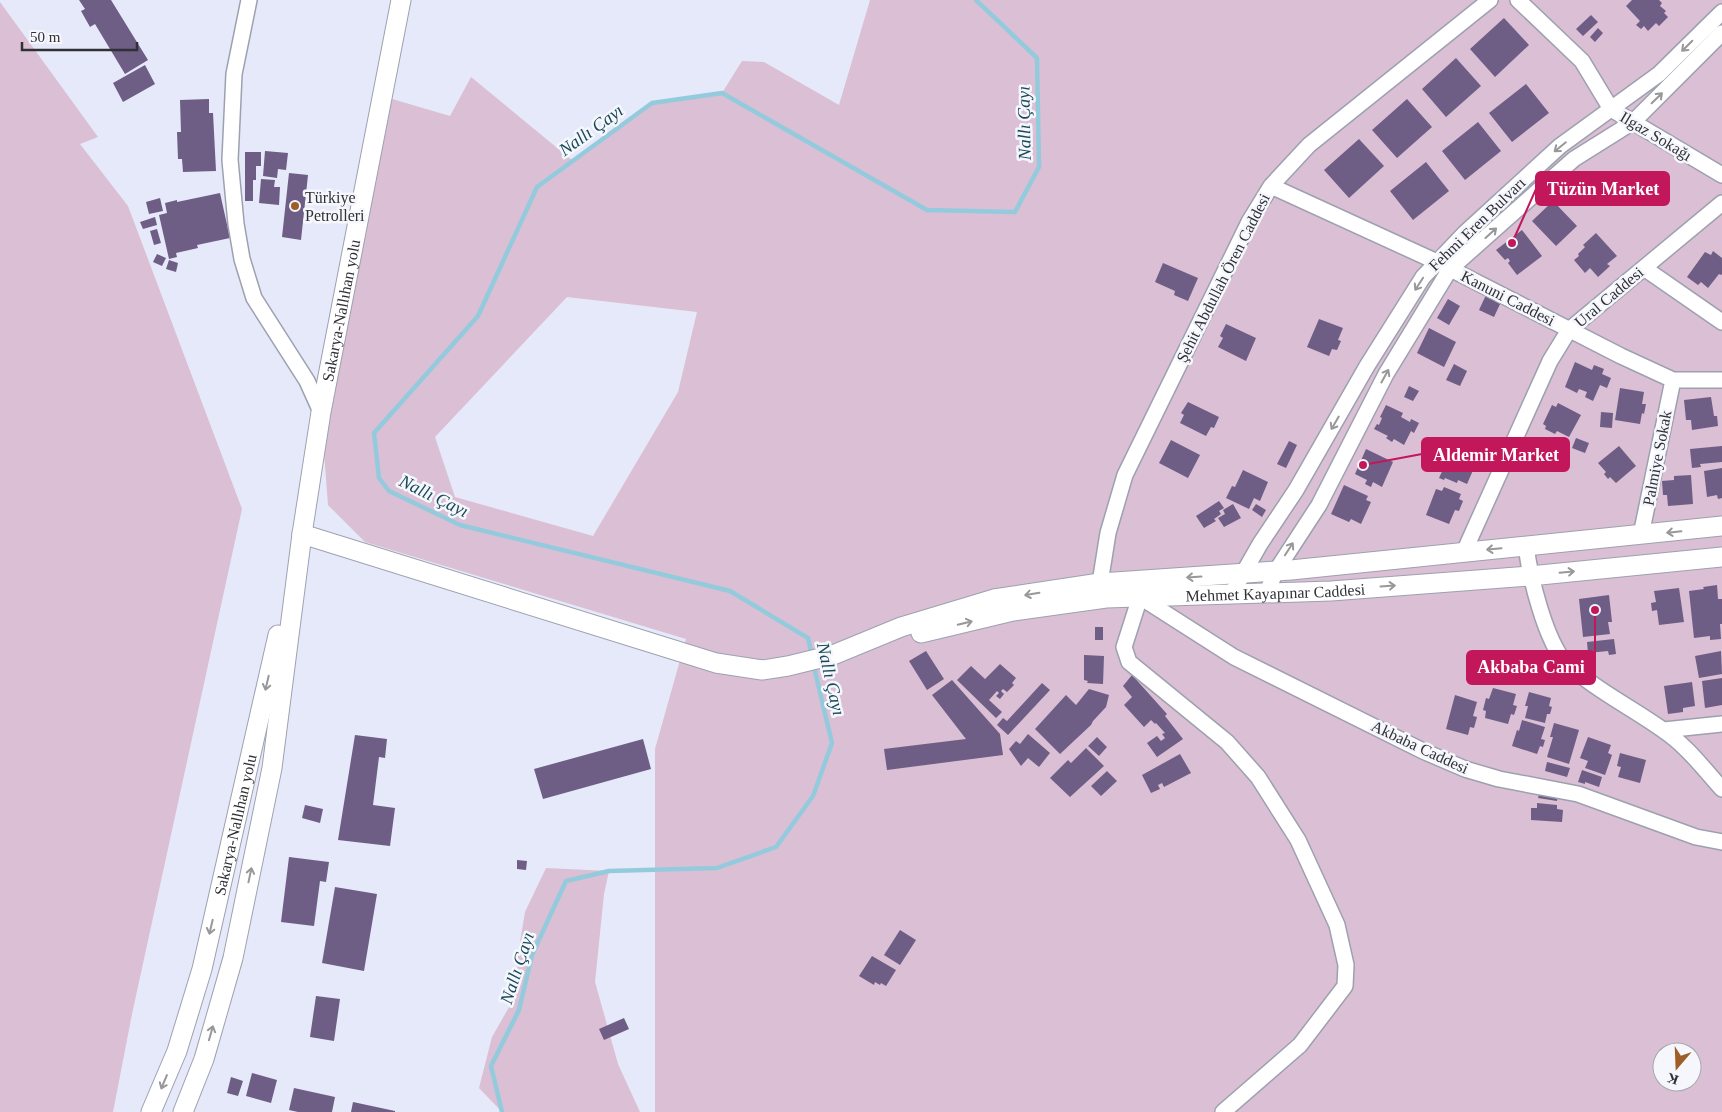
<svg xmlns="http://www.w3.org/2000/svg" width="1722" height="1112" font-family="'Times New Roman',serif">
	<rect width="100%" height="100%" fill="#e6e9f9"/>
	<!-- green -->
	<path fill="#dabfd5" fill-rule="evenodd" d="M870,0H1722V1112H655V749L686,639L365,542L328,505L321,412L382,96L450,116L471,77L573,161L656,102L722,93L742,61L764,62L839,105ZM567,297L697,312L678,392L593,536L455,497L435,437ZM1662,1052H1692V1082H1662Z
		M0,2L98,137L80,144L128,206L242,509L132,1014L113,1112H0Z
		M546,868L609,871L604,894L595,982L618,1064L640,1112H502L479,1088L492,1037L516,995L518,954L525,912Z"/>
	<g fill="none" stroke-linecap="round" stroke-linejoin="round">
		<!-- stream -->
		<path stroke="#93cbdd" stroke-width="4.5" d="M812,656L808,638L730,591L460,525L389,491L379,478L374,433L478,316L537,187L652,103L722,93L927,210L1015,212L1039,167L1037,58L976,0
			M502,1112L491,1066L519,1010L532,955L566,881L609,871L717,868L776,847L813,796L832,743L813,663"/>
	</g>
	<!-- building -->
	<path fill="#6e5d84" d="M79,0H111L148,60L125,74L95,24L90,27L81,11L85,9Z
		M1632,0H1659L1662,3L1660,6L1666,11L1664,13L1668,17L1659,26L1656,23L1648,31L1644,26L1641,29L1636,25L1640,21L1626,6Z
		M1591,15L1598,22L1583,36L1576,29Z
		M1504,18L1529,45L1495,77L1470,49Z
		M1598,28L1603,33L1595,42L1590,37Z
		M1456,58L1481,86L1446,117L1422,89Z
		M145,65L155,84L123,102L113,83Z
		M1526,84L1549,113L1512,142L1489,113Z
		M209,99V113H213L216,171L183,172L182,159H178L177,132H181L180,100Z
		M1407,99L1432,127L1397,158L1372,130Z
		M1478,122L1501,151L1465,180L1442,151Z
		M1359,139L1384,166L1349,198L1324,170Z
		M265,151L288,153L286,170L278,169L277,178L263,176Z
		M245,152H261V166H256V180H253V201H245Z
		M1426,162L1449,191L1413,220L1390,191Z
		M289,173L308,175L301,240L282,237Z
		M261,179L275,180L274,187H280L279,205L259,203Z
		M220,193L230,238L197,245L198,248L176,253L177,257L169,259L159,215L167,213L165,203L177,200V202Z
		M160,198L163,211L149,214L146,202Z
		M1553,201L1577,226L1556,246L1532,221Z
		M155,217L157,225L143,229L140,222Z
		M157,229L161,243L154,245L150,231Z
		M1522,230L1542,256L1517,275L1508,263L1510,261L1508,258L1505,260L1496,250Z
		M1596,233L1617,256L1607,264L1610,266L1598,277L1590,268L1585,273L1574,260L1579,256L1578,254L1585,247L1583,245Z
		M1713,251L1722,258V274L1721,275L1719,274L1708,288L1701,282L1698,285L1687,277L1705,252L1711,255Z
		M157,254L166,258L162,266L153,262Z
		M169,260L178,263L176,272L166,269Z
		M1163,263L1198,278L1188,301L1174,295L1175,291L1155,282Z
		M1486,295L1501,302L1494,317L1479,310Z
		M1448,299L1460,306L1449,325L1437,318Z
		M1319,319L1343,328L1338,340L1341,341L1337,350L1332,349L1329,356L1307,347Z
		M1226,324L1256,338L1246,361L1218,347L1223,338L1220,336Z
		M1429,328L1456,342L1444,367L1417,353Z
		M1575,362L1592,370L1594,365L1604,369L1602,374L1611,378L1607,388L1600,385L1593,401L1585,397L1587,392L1579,389L1577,393L1565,387Z
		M1454,364L1467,371L1460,386L1446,380Z
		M1409,386L1419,391L1413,401L1404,397Z
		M1620,388L1644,392L1642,404H1646L1644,414L1642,413L1640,424L1615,420Z
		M1711,397L1714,416H1717L1718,426L1692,430L1691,420H1686L1684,400Z
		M1188,402L1219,417L1214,428L1211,427L1206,436L1180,423L1184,415L1181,413Z
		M1558,403L1581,415L1569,437L1557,431L1555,434L1545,429L1546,426L1543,424L1552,405L1556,407Z
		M1386,405L1403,413L1401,417L1410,422L1411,419L1419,423L1414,433L1411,431L1404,445L1394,439L1392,442L1386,438L1388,436L1374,429L1377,424L1379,425L1382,418L1380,417Z
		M1601,412L1613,413L1612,428L1600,427Z
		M1576,438L1589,443L1585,453L1572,448Z
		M1171,440L1200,455L1188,478L1159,463Z
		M1289,441L1297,445L1286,468L1277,464Z
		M1459,445L1474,452L1472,456L1478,459L1467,484L1458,480L1457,483L1445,478L1444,480L1439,478L1446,463L1450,465Z
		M1619,446L1636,466L1616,483L1610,477L1608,479L1604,474L1606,472L1598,463Z
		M1722,446V462L1700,464L1701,467L1692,468L1690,449Z
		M1366,449L1393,462L1382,487L1373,482L1371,487L1365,484L1367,480L1355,474Z
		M1722,468V498L1718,499L1717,495L1707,497L1704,471Z
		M1243,470L1268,482L1260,501L1254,498L1249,509L1226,498L1232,486L1235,487Z
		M1691,475L1693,504L1668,506L1667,495H1663L1662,481L1674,480V476Z
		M1344,485L1368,496L1366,500L1371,502L1361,524L1351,519L1349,522L1331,514Z
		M1444,487L1461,494L1459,499L1463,501L1459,511L1455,510L1449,524L1426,515L1436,489L1442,491Z
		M1219,501L1224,508L1219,511L1221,514L1214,519L1216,521L1204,528L1196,516Z
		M1233,504L1241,518L1224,527L1218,518L1225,514L1223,510Z
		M1256,504L1266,510L1262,517L1252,510Z
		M1717,585L1718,599H1722V624H1720L1721,639L1710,640V636L1694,638L1689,591L1704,589L1703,587Z
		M1679,588L1684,622L1659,625L1657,610L1652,611L1651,603L1656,602L1654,591Z
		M1609,595L1612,622H1608L1610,634L1583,637L1579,599Z
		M1095,627H1103V640H1095Z
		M1614,639L1616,654L1609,655L1608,651L1588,653L1587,642Z
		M926,651L944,679L927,690L909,661Z
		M1721,651L1722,674L1699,678L1695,656Z
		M1084,655L1104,656L1103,684L1087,683L1088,681L1084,680Z
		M1000,664L1016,678L1012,683L1014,685L1007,692L1003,689L1001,691L1004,694L1000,699L996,696L999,693L997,691L989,700L1002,712L996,718L957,680L971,666L985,679Z
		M1132,675L1167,714L1165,716L1183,739L1157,757L1147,743L1157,736L1161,741L1165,738L1162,734L1165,733L1156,723L1155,724L1151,720L1144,727L1124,705L1132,697L1123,686Z
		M1722,678V705L1705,708L1702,681Z
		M952,680L1000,734L1003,755L887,770L884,749L966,739L932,695Z
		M1692,682L1695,706L1683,708V712L1668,714L1664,686Z
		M1042,683L1050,690L1008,735L997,725L1003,718L1007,721Z
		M1493,688L1516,694L1513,705L1517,706L1514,715L1511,714L1508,724L1485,718L1486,711L1483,710L1486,698L1489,699Z
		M1089,689L1109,695L1106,707L1093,721L1091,725L1060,754L1035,729L1066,695L1076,705Z
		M1529,692L1551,698L1549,706L1552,707L1550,714H1547L1545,723L1525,718L1528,706H1525Z
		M1455,695L1477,702L1473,716L1477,717L1474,728L1470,727L1468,735L1446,729Z
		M1522,720L1545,727L1541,739L1545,740L1543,747L1540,746L1537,754L1512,746L1517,730L1519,731Z
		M1554,723L1579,730L1569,764L1547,757L1553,737H1550Z
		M1028,734L1050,753L1039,767L1028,758L1021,766L1009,749L1016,741L1020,744Z
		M355,735L387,739L385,758L379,757L373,805L395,808L390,846L338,840Z
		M1097,737L1107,747L1099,756L1088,746Z
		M1588,737L1611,745L1608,753L1612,755L1605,775L1585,768L1588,761L1580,758Z
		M643,739L651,769L543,799L534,769Z
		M1086,748L1104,766L1070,797L1050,778L1068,760L1071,763Z
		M1620,753L1646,760L1640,783L1618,777L1621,767L1617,766Z
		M1180,754L1191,773L1164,787L1162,783L1158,785L1160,789L1151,793L1142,775Z
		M1547,762L1570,768L1567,777L1545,771Z
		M1582,770L1602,777L1599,787L1585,782V784L1578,782Z
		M1107,771L1117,781L1101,796L1091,786Z
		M1540,791L1558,795L1557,801L1538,798Z
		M1537,803L1557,805V809L1563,810L1562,822L1531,820V808H1537Z
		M305,805L323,809L320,823L302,818Z
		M289,857L329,862L326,882L320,881L314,926L281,922Z
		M517,860L527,861L526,870L517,869Z
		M335,887L377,894L364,971L322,963Z
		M900,930L916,940L900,965L884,955Z
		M872,956L896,970L886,986L881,983L880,985L875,982L874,985L859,976Z
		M316,996L340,999L334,1041L310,1037Z
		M624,1018L629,1029L604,1040L599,1029Z
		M252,1073L277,1080L271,1103L246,1096Z
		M231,1077L243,1081L238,1096L227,1093Z
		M294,1088L335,1097L332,1112H298L289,1110Z
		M353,1102L395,1111V1112H351Z"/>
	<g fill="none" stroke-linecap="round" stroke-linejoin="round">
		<!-- minor casing -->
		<g stroke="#9da1af" stroke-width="18">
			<path id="minor" d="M249,0L234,74L230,160L236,224L242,259L254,298L307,381L321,412
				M1518,0L1582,61L1611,109L1722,175
				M1271,186L1437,262L1621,356L1673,380H1722
				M1644,268L1722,322
				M1641,535L1673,380
				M1526,546C1530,578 1545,639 1566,664C1571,670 1580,675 1587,680C1611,698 1638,712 1663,730C1687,746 1703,768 1722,789
				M1464,552L1550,361L1569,330L1722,203
				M1100,583L1108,533L1125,475L1249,222L1271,186L1309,145L1490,0
				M1267,592L1276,571L1319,505L1386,374L1450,269L1574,159L1633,122L1722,33
				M1232,593L1260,544L1296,490L1367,366L1423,277L1465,233L1560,146L1659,74L1722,12
				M1664,730L1722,724
				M1223,1112L1300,1045L1345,986L1346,965L1337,925L1298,840L1258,777L1227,742L1129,662L1124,647L1140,597L1234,657L1423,751L1465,769L1499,779L1578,794L1696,837L1722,842"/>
		</g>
		<!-- major casing -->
		<g stroke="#9da1af" stroke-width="21">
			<g id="major">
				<path d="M302,534L716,663L762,670L788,666L833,655L901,627L994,599L1100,583L1291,570L1722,526"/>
				<path id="s1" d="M921,633L1013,611L1106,598L1331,591L1530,576L1722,557"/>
				<path id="s2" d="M151,1112L177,1051L202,969L278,635"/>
				<path id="s3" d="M183,1112L204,1059L233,958L272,768L302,534L321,412L401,0"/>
			</g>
		</g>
		<!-- minor -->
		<use href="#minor" stroke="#fff" stroke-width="15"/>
		<!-- major -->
		<use href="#major" stroke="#fff" stroke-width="19"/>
	</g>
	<!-- one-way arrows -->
	<defs><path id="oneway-shaft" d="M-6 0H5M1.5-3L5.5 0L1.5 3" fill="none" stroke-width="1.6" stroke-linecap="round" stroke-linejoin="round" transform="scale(1.25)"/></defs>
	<g stroke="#98989b">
		<use href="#oneway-shaft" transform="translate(1687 46) rotate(135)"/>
		<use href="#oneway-shaft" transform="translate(1657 98) rotate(-44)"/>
		<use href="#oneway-shaft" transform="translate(1560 147) rotate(141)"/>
		<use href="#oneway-shaft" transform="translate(1491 233) rotate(-42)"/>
		<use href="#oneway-shaft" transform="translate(1419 284) rotate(123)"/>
		<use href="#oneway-shaft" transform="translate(1385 376) rotate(-61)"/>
		<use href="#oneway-shaft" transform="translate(1335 423) rotate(120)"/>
		<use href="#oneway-shaft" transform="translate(1674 532) rotate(174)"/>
		<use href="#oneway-shaft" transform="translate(1289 549) rotate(-57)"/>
		<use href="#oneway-shaft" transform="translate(1494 549) rotate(175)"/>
		<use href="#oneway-shaft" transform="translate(1567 572) rotate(-5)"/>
		<use href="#oneway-shaft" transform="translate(1194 577) rotate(176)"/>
		<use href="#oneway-shaft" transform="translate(1388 586) rotate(-4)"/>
		<use href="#oneway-shaft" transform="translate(1032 594) rotate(171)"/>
		<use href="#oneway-shaft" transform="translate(965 623) rotate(-14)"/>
		<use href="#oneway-shaft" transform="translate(267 683) rotate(103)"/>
		<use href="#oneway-shaft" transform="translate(250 875) rotate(-78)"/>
		<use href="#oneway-shaft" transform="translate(211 927) rotate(103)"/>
		<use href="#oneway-shaft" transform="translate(211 1033) rotate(-74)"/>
		<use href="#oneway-shaft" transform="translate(164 1082) rotate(113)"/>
	</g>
	<!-- markers -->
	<circle fill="#9f5e28" stroke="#f5f7fd" stroke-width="2" cx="295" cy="206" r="5"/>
	<g text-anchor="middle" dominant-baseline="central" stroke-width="5" stroke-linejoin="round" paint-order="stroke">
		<!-- street labels -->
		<g font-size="16" fill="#303137" stroke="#f5f7fd">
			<text transform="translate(1656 136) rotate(31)">Ilgaz Sokağı</text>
			<text transform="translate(1477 224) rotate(-44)">Fehmi Eren Bulvarı</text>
			<text transform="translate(1223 278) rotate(-63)">Şehit Abdullah Ören Caddesi</text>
			<text transform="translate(1609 297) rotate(-40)">Ural Caddesi</text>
			<text transform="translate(1508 298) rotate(27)">Kanuni Caddesi</text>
			<text stroke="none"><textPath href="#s3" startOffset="819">Sakarya-Nallıhan yolu</textPath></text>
			<text transform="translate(1657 458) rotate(-79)">Palmiye Sokak</text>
			<text stroke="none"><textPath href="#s1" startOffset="358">Mehmet Kayapınar Caddesi</textPath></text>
			<text transform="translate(1420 747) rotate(25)">Akbaba Caddesi</text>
			<text stroke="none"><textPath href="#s2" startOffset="300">Sakarya-Nallıhan yolu</textPath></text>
		</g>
		<!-- poi labels -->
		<g font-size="16" fill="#303137" stroke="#f5f7fd" text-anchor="start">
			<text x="305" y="197">Türkiye<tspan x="305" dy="18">Petrolleri</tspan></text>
		</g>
		<!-- water labels -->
		<g font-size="18" font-style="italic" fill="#194957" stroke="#f5f7fd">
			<text transform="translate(1024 123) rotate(-91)">Nallı Çayı</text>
			<text transform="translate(591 130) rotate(-36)">Nallı Çayı</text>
			<text transform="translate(434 496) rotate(26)">Nallı Çayı</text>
			<text transform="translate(831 679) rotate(77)">Nallı Çayı</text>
			<text transform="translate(517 968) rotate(-72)">Nallı Çayı</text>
		</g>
	</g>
	<!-- callouts -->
	<path fill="none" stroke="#c2185b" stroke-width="2" d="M1512 243L1536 189M1363 465L1422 454M1595 610L1595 667"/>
	<g fill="#c2185b" stroke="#f5f7fd" stroke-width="2">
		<circle cx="1512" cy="243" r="5"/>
		<circle cx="1363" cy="465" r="5"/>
		<circle cx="1595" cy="610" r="5"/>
	</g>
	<g fill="#c2185b" stroke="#c2185b" stroke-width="2">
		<rect x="1536" y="172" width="133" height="33" rx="5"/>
		<rect x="1422" y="438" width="147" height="33" rx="5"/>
		<rect x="1467" y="651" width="128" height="33" rx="5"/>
	</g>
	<g font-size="18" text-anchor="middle" font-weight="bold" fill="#fff">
		<text x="1603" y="195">Tüzün Market</text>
		<text x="1496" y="461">Aldemir Market</text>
		<text x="1531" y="673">Akbaba Cami</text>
	</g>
	<!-- north arrow -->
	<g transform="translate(1677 1067) rotate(199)"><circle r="24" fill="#f5f7fd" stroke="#a6a8ae"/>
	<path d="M0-4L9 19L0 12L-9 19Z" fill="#9f5e28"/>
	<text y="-8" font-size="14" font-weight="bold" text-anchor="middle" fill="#303137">K</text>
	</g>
	<!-- scale -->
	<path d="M22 42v8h115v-8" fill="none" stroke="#303137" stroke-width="2.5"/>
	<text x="30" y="42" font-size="15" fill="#303137" stroke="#f5f7fd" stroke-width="4" paint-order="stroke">50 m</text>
</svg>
